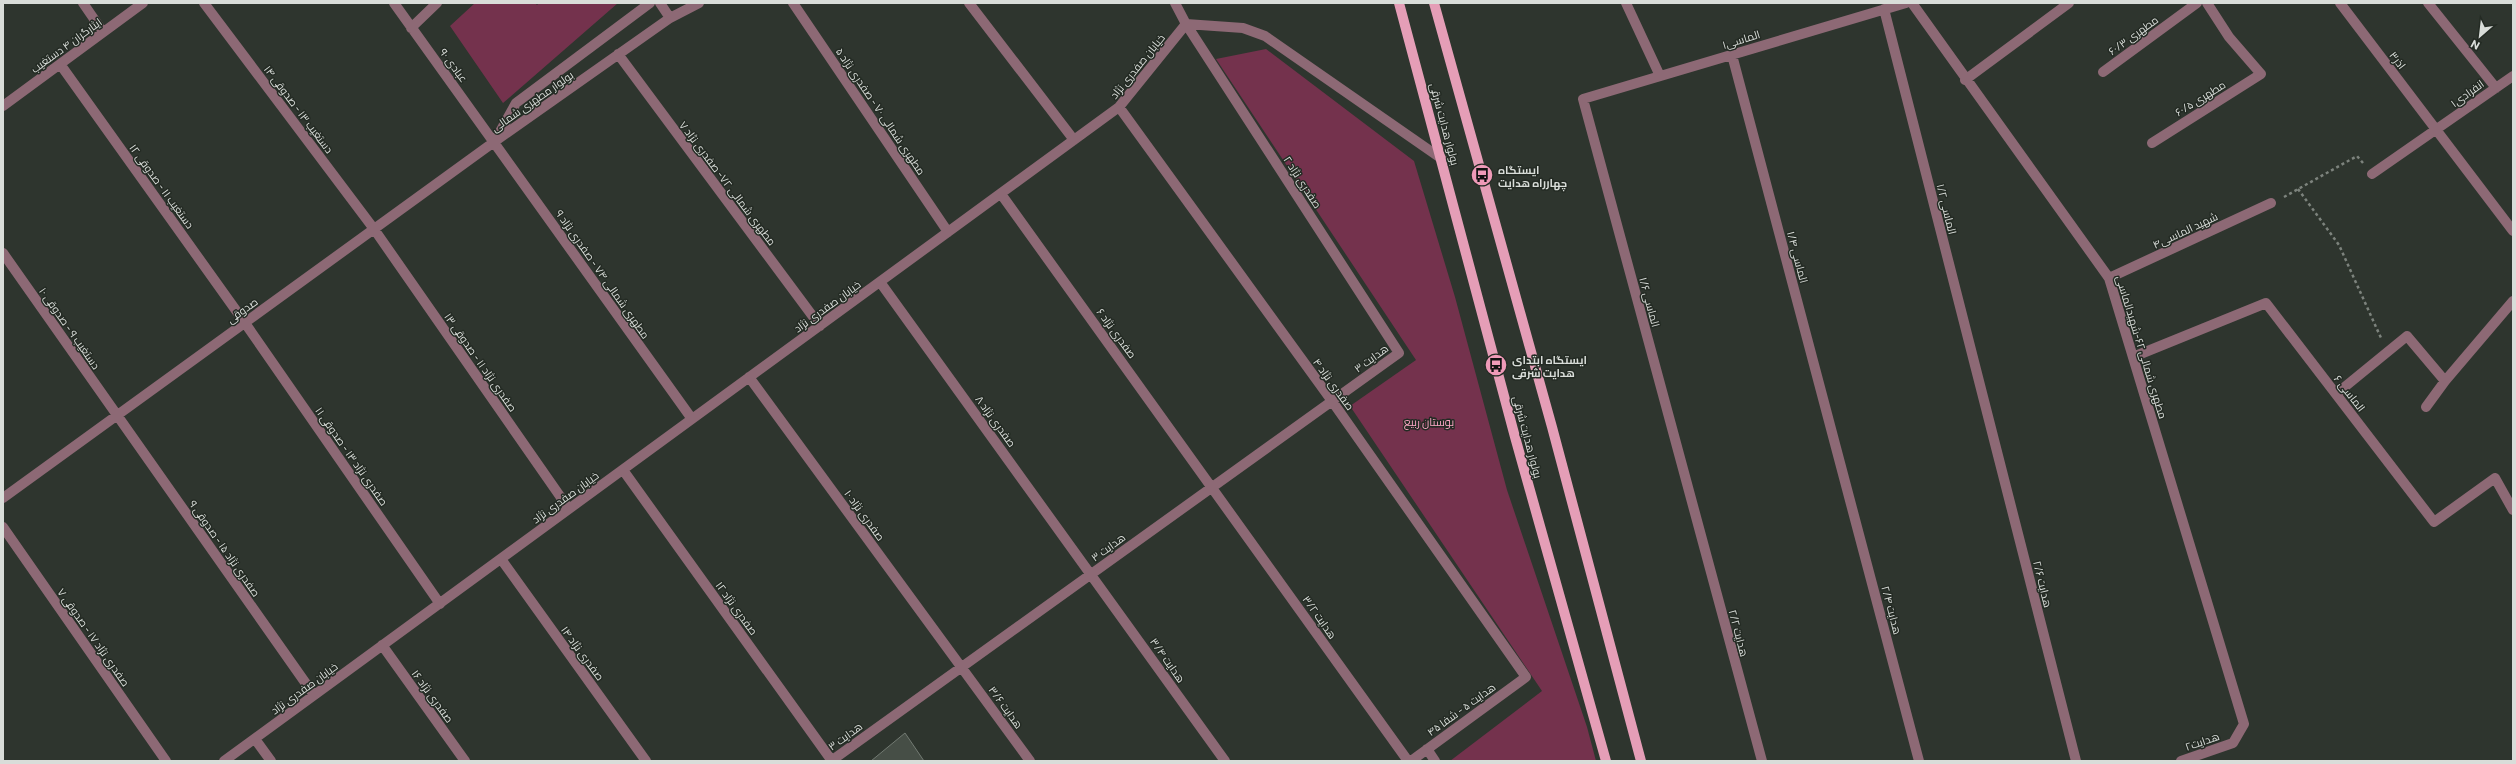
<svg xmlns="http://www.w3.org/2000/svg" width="2516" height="764" font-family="Commissioner,Cairo,sans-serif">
	<rect width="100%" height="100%" fill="#2e352e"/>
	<!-- green -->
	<path fill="#74324d" d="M475,3H535L537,5L539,3H618L503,103L450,26Z
		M1266,49L1414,161L1455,297L1507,490L1587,727L1596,761H1450L1542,691L1350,406L1416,360L1216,59Z"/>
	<!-- building -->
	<path fill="#464e46" stroke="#727a72" d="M905,733L924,761H871Z"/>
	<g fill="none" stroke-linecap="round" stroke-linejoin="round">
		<!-- path -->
		<path stroke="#7d837d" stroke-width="2.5" stroke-dasharray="3 3" stroke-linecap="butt" d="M2298,189L2339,245L2381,338
			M2284,197L2357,156L2363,163"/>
		<!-- minor -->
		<path stroke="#8d6975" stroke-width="10" d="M83,3L103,32
			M204,3L374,229L569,509
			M394,3L692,419
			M660,3L670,18
			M793,3L948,232
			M969,3L1074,140
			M1626,3L1660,76
			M1912,3L2109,278L2244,724L2233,743L2181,761
			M2340,3L2513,231
			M2428,3L2496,88
			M1884,9L2076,761
			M1186,24L1243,28L1265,36L1442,159
			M411,28L437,3
			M618,54L820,326
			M1732,55L1919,761
			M60,64L245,323L440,604
			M2103,72L2197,3
			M1965,80L2069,3
			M3,106L143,3
			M1119,107L1332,401L1526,677L1411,761
			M496,139L516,103L650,3
			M2152,143L2261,74L2229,37L2207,3
			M2372,174L2513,76
			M1001,194L1408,761
			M3,253L314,695
			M2109,278L2271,203
			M880,282L1225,761
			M2133,357L2266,303L2434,522L2495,478L2513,510
			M749,377L1030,761
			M2336,394L2407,336L2445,381L2513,301
			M2426,407L2445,381
			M623,470L832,761
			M3,498L494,142L670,18L699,3
			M3,527L166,761
			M501,559L646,761
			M382,645L465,761
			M255,739L271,761
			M1427,749L1435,761
			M224,761L1119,107L1186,24
			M831,761L1399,353L1186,24L1175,3
			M1762,761L1583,99L1906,3"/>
		<!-- major -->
		<path stroke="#e59eb7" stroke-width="10" d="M1399,3L1515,437L1606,761
			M1434,3L1552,427L1641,761"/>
	</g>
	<!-- icons -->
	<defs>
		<g id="bus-disc" transform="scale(1.15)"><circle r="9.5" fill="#ef9ab8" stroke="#242b24"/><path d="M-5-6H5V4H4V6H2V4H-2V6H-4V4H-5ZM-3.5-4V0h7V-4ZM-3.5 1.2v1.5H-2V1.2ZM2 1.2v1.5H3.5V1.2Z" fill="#111"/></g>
	</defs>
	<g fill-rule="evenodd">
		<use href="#bus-disc" x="1482" y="175"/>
		<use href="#bus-disc" x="1496" y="365"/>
	</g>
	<g text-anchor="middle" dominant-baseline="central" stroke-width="3" stroke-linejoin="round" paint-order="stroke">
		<!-- street labels -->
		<g font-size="11" fill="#d9ddd9" stroke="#242b24">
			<text transform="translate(2133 35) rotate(-36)">مطهری ۶۰/۳</text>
			<text transform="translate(1741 39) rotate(-17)">الماسی۱</text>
			<text transform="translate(66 45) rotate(-36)">ایثارگران ۴ دستغیب</text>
			<text transform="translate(2398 60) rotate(53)">اذر۳</text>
			<text transform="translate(454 65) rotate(54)">عبادی ۹۰</text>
			<text transform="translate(1137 66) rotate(-51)">خیابان صفدری نژاد</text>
			<text transform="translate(2467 93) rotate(-36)">انفرادی۱</text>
			<text transform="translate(2200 98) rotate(-32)">مطهری ۶۰/۵</text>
			<text transform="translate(532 101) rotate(-35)">بولوار مطهری شمالی</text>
			<text transform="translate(299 109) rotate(53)">دستغیب ۱۳ - صدوقی ۱۴</text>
			<text transform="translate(881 111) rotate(56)">مطهری شمالی ۷۰ - صفدری نژاد ۵</text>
			<text transform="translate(1445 124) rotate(75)">بولوار هدایت شرقی</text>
			<text transform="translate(1303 182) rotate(57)">صفدری نژاد ۲</text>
			<text transform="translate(728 183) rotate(53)">مطهری شمالی ۷۲- صفدری نژاد ۷</text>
			<text transform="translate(162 186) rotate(54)">دستغیب ۱۱ - صدوقی ۱۲</text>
			<text transform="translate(1947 209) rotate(76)">الماسی ۱/۲</text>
			<text transform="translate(2185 230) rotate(-25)">شهید الماسی۴</text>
			<text transform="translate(1798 257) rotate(75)">الماسی ۱/۴</text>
			<text transform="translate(603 274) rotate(55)">مطهری شمالی ۷۴ - صفدری نژاد ۹</text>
			<text transform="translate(1650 302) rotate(75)">الماسی ۱/۶</text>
			<text transform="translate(827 306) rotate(-36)">خیابان صفدری نژاد</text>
			<text transform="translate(242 310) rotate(-36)">صدوقی</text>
			<text transform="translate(70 328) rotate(55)">دستغیب ۹ - صدوقی ۱۰</text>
			<text transform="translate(1117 333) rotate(54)">صفدری نژاد ۶</text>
			<text transform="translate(2142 347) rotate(73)">مطهری شمالی ۶۲-شهیدالماسی</text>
			<text transform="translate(1371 358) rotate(-36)">هدایت ۳</text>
			<text transform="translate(481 362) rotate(55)">صفدری نژاد ۱۱ - صدوقی ۱۳</text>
			<text transform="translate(1334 384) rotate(54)">صفدری نژاد ۴</text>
			<text transform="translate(2350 393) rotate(52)">الماسی ۶</text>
			<text transform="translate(996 421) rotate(54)">صفدری نژاد ۸</text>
			<text transform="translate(1528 437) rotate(75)">بولوار هدایت شرقی</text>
			<text transform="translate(352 456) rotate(55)">صفدری نژاد ۱۳ - صدوقی ۱۱</text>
			<text transform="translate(565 497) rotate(-36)">خیابان صفدری نژاد</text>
			<text transform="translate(865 515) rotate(54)">صفدری نژاد ۱۰</text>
			<text transform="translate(1108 547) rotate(-36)">هدایت ۳</text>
			<text transform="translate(225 548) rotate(55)">صفدری نژاد ۱۵ - صدوقی ۹</text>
			<text transform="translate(2043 584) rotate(76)">هدایت ۲/۶</text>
			<text transform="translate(737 608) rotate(54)">صفدری نژاد ۱۲</text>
			<text transform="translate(1892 610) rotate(75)">هدایت ۲/۴</text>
			<text transform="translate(1320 617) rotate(55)">هدایت ۳/۲</text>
			<text transform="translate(1739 633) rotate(75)">هدایت ۲/۲</text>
			<text transform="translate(94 637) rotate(55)">صفدری نژاد ۱۷ - صدوقی ۷</text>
			<text transform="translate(583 653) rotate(54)">صفدری نژاد ۱۴</text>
			<text transform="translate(1168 660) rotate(55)">هدایت ۳/۴</text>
			<text transform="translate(304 688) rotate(-36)">خیابان صفدری نژاد</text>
			<text transform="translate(433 696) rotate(54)">صفدری نژاد ۱۶</text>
			<text transform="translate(1006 707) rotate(54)">هدایت ۳/۶</text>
			<text transform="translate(1461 709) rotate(-36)">هدایت ۵ - شفا ۴۵</text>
			<text transform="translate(845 736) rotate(-36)">هدایت ۳</text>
			<text transform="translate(2202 741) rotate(-19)">هدایت۲</text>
		</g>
		<!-- poi labels -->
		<g font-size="11" font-weight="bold" fill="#d9ddd9" stroke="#242b24" text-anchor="start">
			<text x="1498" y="169">ایستگاه<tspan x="1498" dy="13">چهارراه هدایت</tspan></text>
			<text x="1512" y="359">ایستگاه ابتدای<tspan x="1512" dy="13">هدایت شرقی</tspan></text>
		</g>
		<!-- park labels -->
		<g font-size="11" fill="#fda6c5" stroke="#242b24">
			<text x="1429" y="421">بوستان ربیع</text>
		</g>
	</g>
	<!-- border -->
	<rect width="2516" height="764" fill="none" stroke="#d9ddd9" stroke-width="8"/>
	<!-- north arrow -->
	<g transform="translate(2480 36) rotate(208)" stroke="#242b24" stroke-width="3" paint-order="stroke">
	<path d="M0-3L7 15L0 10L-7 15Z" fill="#d9ddd9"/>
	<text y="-6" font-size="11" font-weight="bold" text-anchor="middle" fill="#d9ddd9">N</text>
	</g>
</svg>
